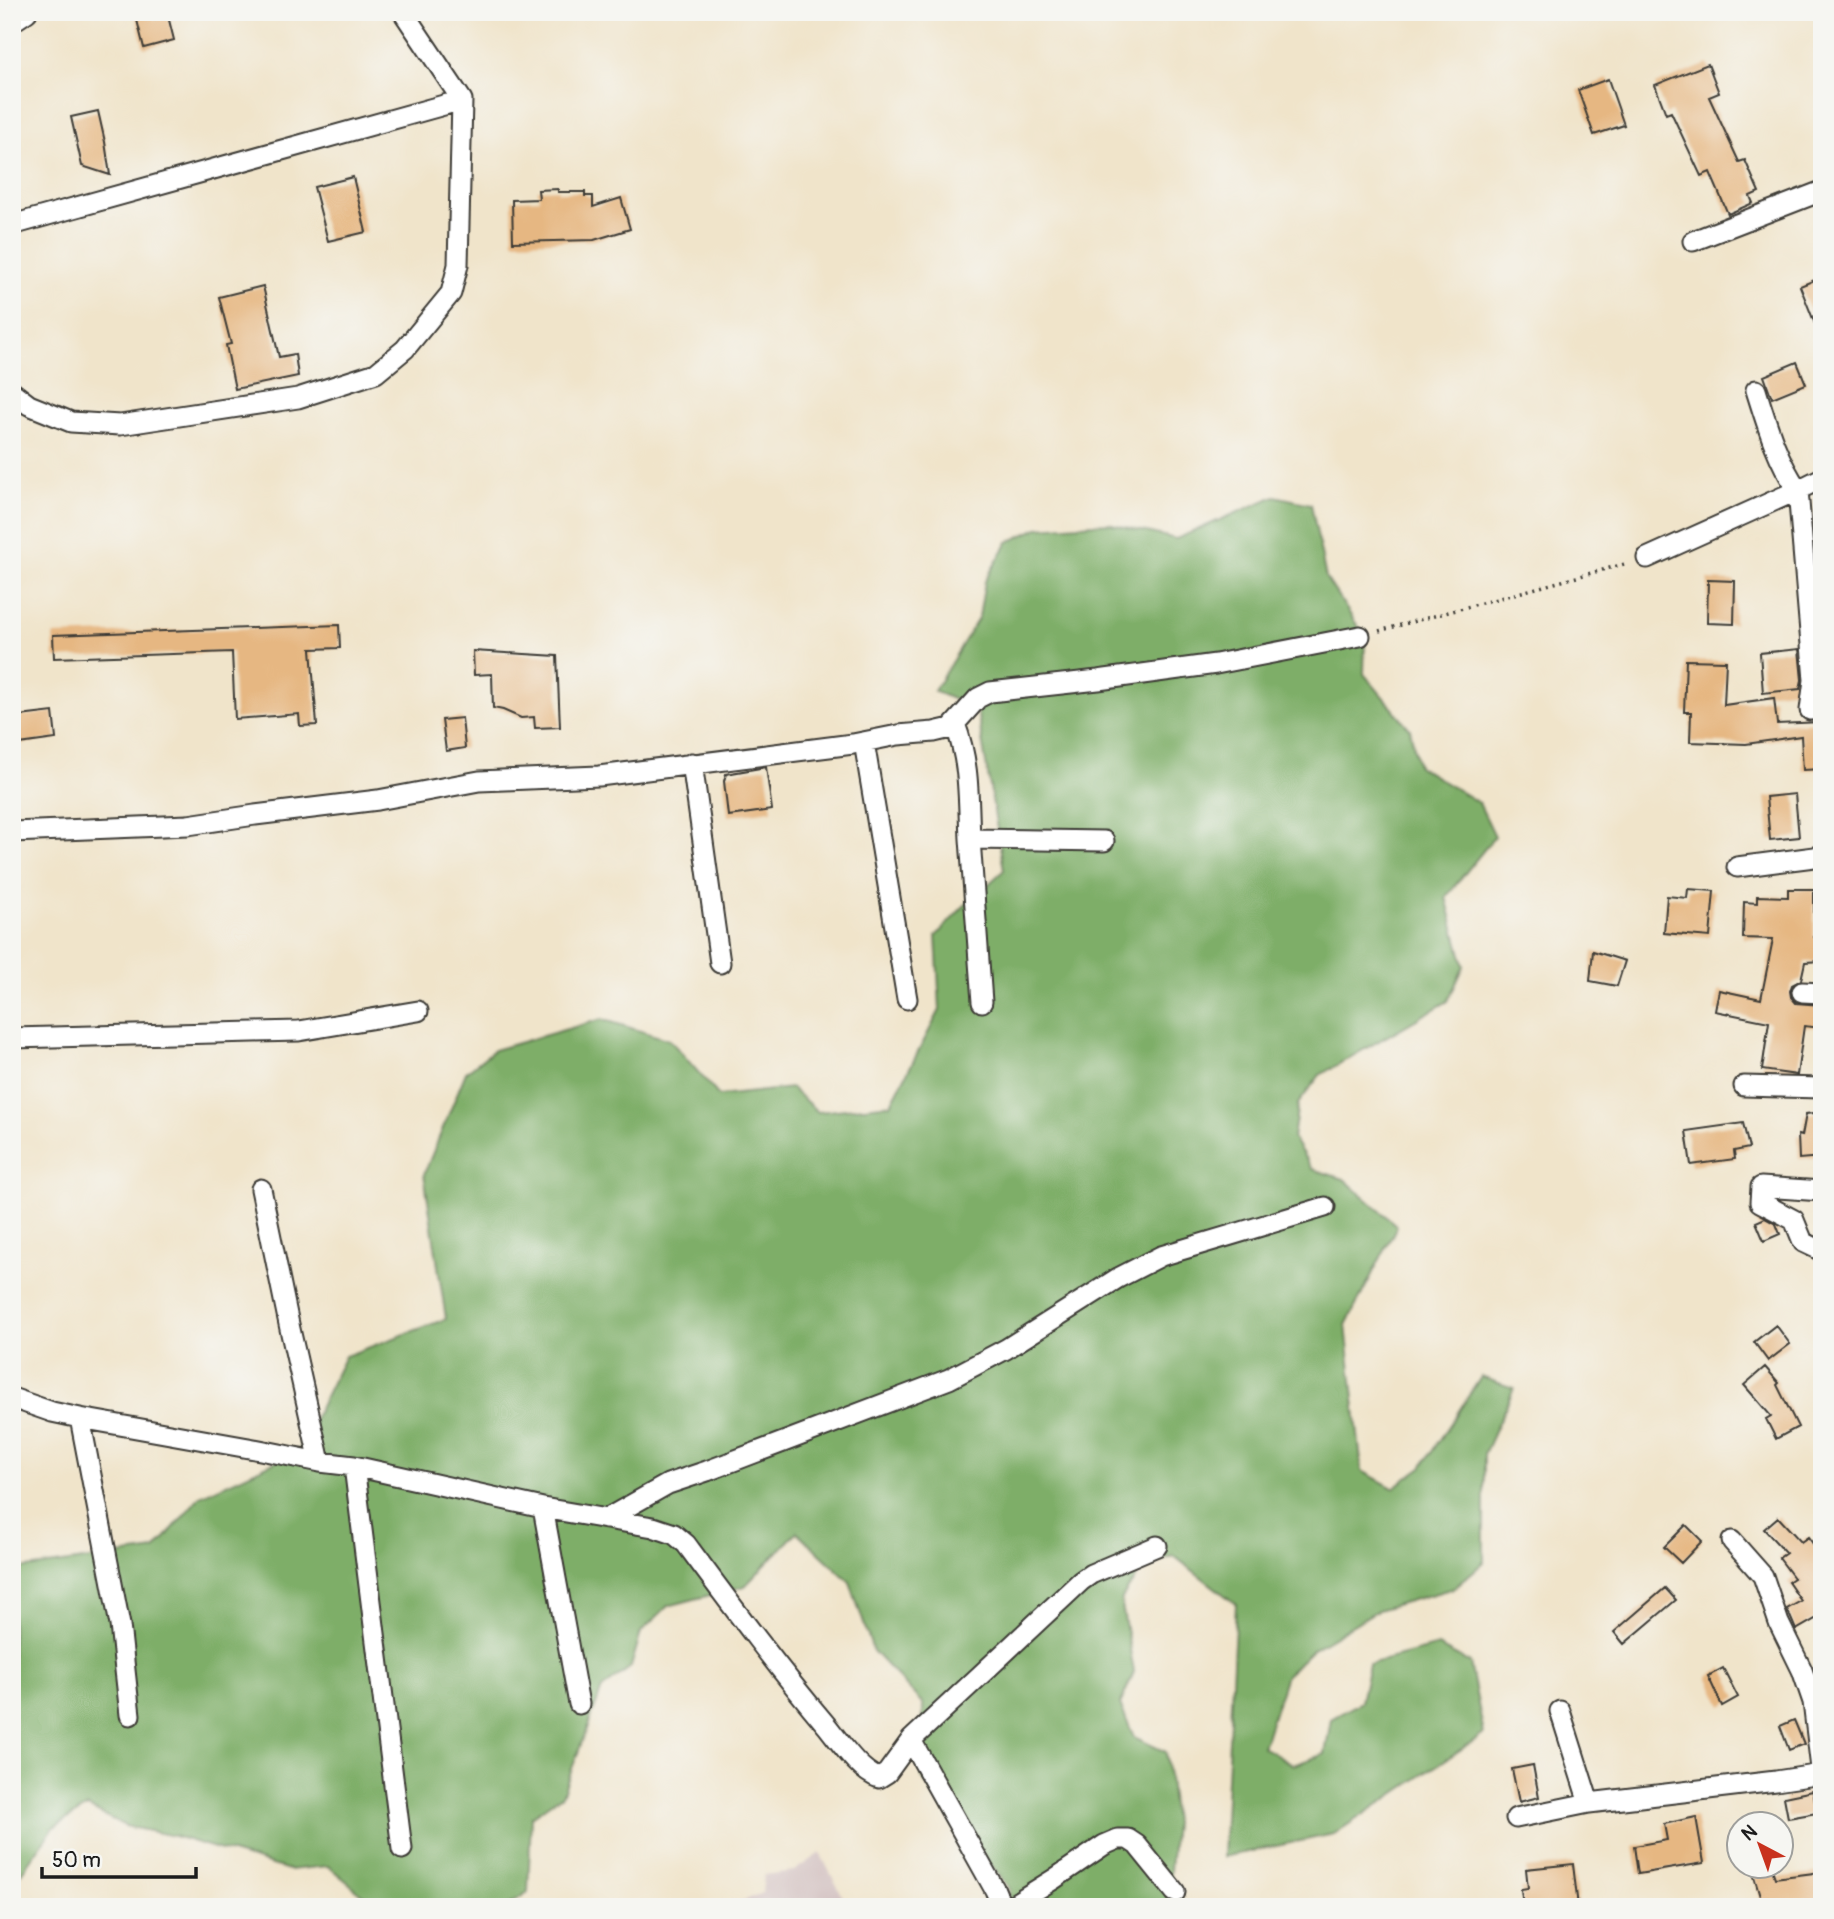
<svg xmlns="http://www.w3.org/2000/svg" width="1834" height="1919" font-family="Pangolin,sans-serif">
	<rect width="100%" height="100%" fill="#f6f6f2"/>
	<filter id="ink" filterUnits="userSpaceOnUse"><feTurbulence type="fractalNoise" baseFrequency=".0143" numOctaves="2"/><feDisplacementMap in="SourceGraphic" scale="14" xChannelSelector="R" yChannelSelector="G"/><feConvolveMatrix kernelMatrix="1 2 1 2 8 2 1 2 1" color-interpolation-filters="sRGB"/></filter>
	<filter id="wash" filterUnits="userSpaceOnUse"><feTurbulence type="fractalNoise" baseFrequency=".00686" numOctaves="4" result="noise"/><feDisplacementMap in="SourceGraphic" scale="28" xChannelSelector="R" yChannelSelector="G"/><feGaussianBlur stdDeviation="1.57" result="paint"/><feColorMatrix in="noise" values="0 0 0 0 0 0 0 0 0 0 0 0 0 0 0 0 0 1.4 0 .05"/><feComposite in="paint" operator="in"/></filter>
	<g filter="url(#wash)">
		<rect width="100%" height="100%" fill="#f0e4ca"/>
		<!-- industrial -->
		<path fill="#d1bfbf" d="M820,1853L848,1907H728L762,1893L764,1875L794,1871Z"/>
		<!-- forest -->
		<path fill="#7eae68" stroke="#4d6542" stroke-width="2" d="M1275,496L1311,504L1326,578L1365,637L1364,674L1410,729L1418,766L1479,803L1495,836L1446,897L1464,966L1448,1001L1320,1075L1298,1104L1293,1138L1312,1169L1344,1179L1397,1226L1346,1325L1362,1471L1393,1488L1422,1467L1481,1377L1514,1388L1484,1454V1562L1454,1588L1378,1610L1313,1649L1286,1675L1263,1747L1293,1765L1325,1754L1331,1719L1361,1702L1369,1664L1438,1646L1470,1663L1484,1734L1334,1834L1223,1857L1236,1604L1174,1556L1141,1569L1121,1600L1134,1672L1120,1705L1134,1737L1166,1752L1174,1822L1167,1907H1008L1010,1889L922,1778L923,1704L873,1651L850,1582L797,1532L745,1586L668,1606L641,1632L631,1667L602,1689L562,1795L531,1817L528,1892L506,1907H378L328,1866L289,1870L174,1836L125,1826L88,1807L54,1827L18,1877L12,1803V1570L155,1550L200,1496L298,1451L345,1356L446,1319L424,1174L466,1072L494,1050L602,1019L670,1040L719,1096L791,1088L818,1112L891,1104L940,1010L936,936L962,908L1004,870L977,710L934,691L979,617L985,581L1008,542L1038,528L1108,523L1176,539Z"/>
		<g id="blocks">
			<!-- building -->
			<path fill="#e6b782" d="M135,12H153L155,20L168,16L174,40L144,48Z
				M1708,64L1719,93L1709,97L1739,162L1745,160L1759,192L1750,196L1753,203L1728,214L1710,172L1701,176L1671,112L1666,114L1655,85Z
				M1608,79L1624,125L1594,135L1578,90Z
				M98,111L105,142L110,175L82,166L71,117Z
				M353,177L366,232L328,241L314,187Z
				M558,189V192H585V196H593V207L621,198L630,229L594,240L513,242L512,200L539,199L538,190Z
				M1822,277V339H1821L1800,286Z
				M263,286L279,357L295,354L298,376L235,389L226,345L231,344L219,297Z
				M1797,362L1806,384L1772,398L1764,376Z
				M1708,580L1735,581L1734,624L1707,623Z
				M339,625L340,648L311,649L317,725L300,726L299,714L235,719L232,652L54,658L53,635Z
				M1799,649L1802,680L1800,689L1763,693L1760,653Z
				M473,651L557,656L560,727L535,728L534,717L521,718L503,710L493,708L492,674L474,675Z
				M1686,660L1726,661L1724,705L1774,698L1777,724L1822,722V769L1803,770L1801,736L1746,744L1690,742L1691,712H1684Z
				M53,712L56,739L12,745V717Z
				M462,718L465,748L446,751L442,720Z
				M766,767L772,810L728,816L724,781L726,774Z
				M1795,794L1799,837L1770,840L1766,797Z
				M1688,889L1714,891L1710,937L1664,933L1667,896L1687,898Z
				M1788,889H1814V937H1822V961L1805,962L1801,980L1792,985L1790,991L1791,997L1796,1003L1822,1005V1028L1804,1026L1797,1075L1762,1070L1769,1022L1715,1011L1719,990L1761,999L1773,939L1743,938L1744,902L1757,903V896L1788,897Z
				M1593,951L1625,961L1617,986L1590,981Z
				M1822,1112V1157L1799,1159L1798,1135L1802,1136L1806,1114Z
				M1743,1123L1749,1148L1734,1151L1735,1159L1691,1165L1686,1131Z
				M1765,1218L1776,1224L1780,1234L1764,1241L1756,1222Z
				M1776,1325L1790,1344L1768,1361L1754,1342Z
				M1765,1367L1779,1383L1777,1385L1798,1427L1776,1439L1766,1419L1771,1416L1744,1385Z
				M1778,1517L1801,1542L1808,1537L1822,1556V1596L1815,1601L1822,1615L1796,1630L1787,1609L1801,1601L1788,1582L1794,1578L1779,1558L1786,1553L1764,1529Z
				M1686,1525L1702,1541L1681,1563L1664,1547Z
				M1665,1588L1676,1600L1624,1644L1614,1632Z
				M1723,1668L1738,1697L1722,1706L1708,1676Z
				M1794,1720L1804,1744L1789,1750L1780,1726Z
				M1533,1765L1539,1797L1519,1802L1512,1769Z
				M1813,1791L1817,1813L1788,1818L1784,1797Z
				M1696,1817L1704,1863L1638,1874L1634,1846L1667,1840L1664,1824Z
				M1573,1864L1578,1907H1523L1521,1889L1528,1888L1526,1869Z
				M1751,1866H1771L1775,1878L1822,1872V1907H1763Z"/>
		</g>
	</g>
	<g filter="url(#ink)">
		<use href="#blocks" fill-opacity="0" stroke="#3c3a36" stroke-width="2"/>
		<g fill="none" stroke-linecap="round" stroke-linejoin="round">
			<!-- minor casing -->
			<g stroke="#3c3a36" stroke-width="23">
				<path id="minor" d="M12,22L27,12
					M12,225L462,100
					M1693,241L1822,191
					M1756,390C1767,425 1777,460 1798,490L1822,478
					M12,392L29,405L71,422L120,425L298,398L376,373L405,349L451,293L458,265L462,100L403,12
					M1647,558L1798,490L1814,680L1810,710L1822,709
					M955,724C970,763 968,797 970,839L1104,841
					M864,742L907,999
					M692,763L720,963
					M12,832L188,825L255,815L378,800L479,781L599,776L853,744L898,735L934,732L951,728L978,698L990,692L1098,680L1216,664L1360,636
					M970,839L982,1002
					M1737,867L1822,856
					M1802,992L1822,993
					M12,1038L299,1031L418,1011
					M1744,1086L1822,1088
					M261,1189L290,1329L320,1462
					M1822,1191L1761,1187L1760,1202L1794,1220L1803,1242L1822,1251
					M12,1398L52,1412L80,1418L260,1450L320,1462L354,1466L543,1508L653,1527L674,1534L686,1544C732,1606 777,1667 827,1726C840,1742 860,1772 879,1778L887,1773L911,1740L995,1890L1002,1907
					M80,1418L120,1625L130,1715
					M354,1466L402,1849
					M543,1508L579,1704
					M606,1519L668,1484L707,1471L949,1379L1006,1349L1118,1278L1161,1256L1325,1207
					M1732,1541L1763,1576L1779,1623L1802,1670L1813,1702L1822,1777
					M1560,1711L1589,1803
					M911,1740L1081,1581L1091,1574L1157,1546
					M1516,1818L1589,1803L1776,1781L1822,1774
					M1009,1907L1054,1879L1104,1845L1118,1839H1128L1137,1845L1175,1892"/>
			</g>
			<!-- path -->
			<path stroke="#3c3a36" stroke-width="3.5" stroke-dasharray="2 5" stroke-linecap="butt" d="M1379,631L1628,563"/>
			<!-- minor -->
			<use href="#minor" stroke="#fff" stroke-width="19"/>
		</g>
	</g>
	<!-- margin -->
	<rect width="1834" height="1919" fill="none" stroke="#f6f6f2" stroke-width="42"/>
	<!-- north arrow -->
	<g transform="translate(1760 1845) rotate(319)"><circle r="33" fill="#f6f6f2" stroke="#9f9f9c" stroke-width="2"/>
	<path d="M0-5L12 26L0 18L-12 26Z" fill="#c8321e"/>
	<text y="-10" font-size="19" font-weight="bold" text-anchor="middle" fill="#1c1c1c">N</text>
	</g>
	<!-- scale -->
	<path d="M42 1867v10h154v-10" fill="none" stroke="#1c1c1c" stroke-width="3.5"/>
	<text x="52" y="1867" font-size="21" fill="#1c1c1c" stroke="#f6f6f2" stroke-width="5" paint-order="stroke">50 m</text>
</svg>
